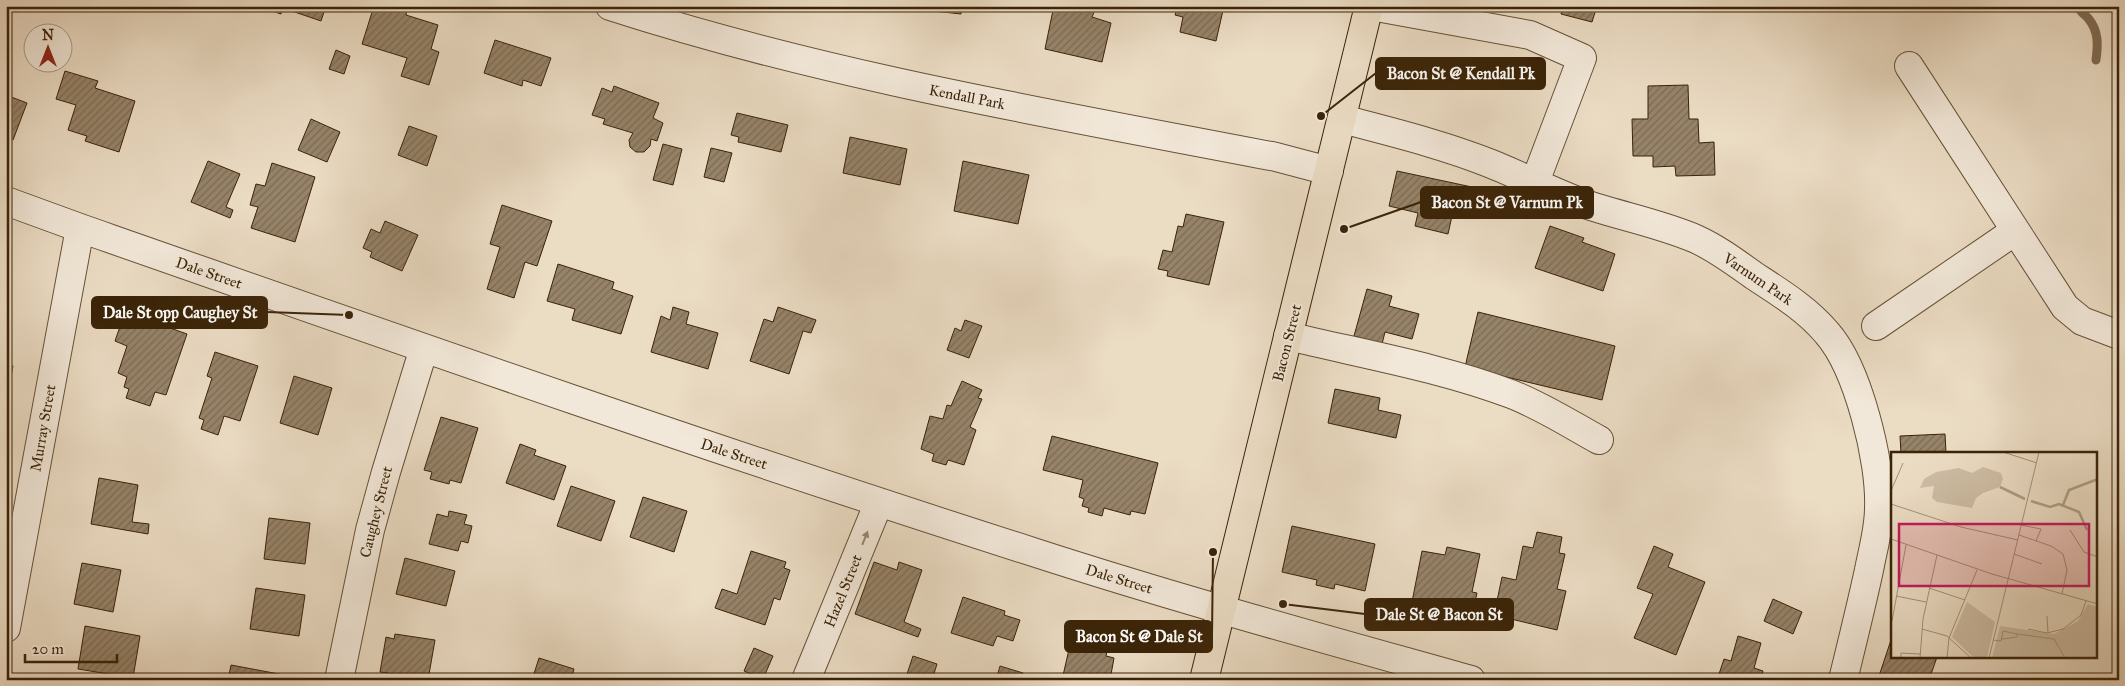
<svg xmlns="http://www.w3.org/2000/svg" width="2125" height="686" font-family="'IM FELL Great Primer',serif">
	<defs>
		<pattern id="building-hatch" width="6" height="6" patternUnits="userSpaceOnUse" patternTransform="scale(1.25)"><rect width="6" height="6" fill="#968369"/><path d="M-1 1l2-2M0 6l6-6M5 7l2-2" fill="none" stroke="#7b6b54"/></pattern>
	</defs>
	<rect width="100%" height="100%" fill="#ebdcc4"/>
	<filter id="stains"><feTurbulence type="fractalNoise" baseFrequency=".004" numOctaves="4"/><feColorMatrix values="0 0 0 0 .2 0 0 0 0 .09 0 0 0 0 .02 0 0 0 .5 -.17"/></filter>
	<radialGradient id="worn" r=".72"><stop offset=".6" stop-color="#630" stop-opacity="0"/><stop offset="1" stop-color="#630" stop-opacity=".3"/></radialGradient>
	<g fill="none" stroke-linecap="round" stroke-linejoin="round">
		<!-- stream -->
		<path stroke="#806c52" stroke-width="9" d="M2078,6C2080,12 2084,14 2088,18C2099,31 2098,45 2096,60"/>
	</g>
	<!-- building -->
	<path fill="url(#building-hatch)" stroke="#3a2307" d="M258,6H326L321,21L283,8L281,14Z
		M374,6H397L407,9L406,15L438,25L431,49L439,52L429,85L401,76L407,58L362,44Z
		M888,6H962L961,14Z
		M1059,6H1084L1095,10L1092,17L1111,23L1102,62L1045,49L1053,10L1058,11Z
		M1178,6H1224L1216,41L1180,32L1183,17L1175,15Z
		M1563,6H1597L1592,22L1561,14Z
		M495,40L551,58L541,86L523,80L522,86L484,73Z
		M336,50L350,56L344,74L329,69Z
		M65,71L98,81L95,88L135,101L119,152L85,141L87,136L68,130L76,105L56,99Z
		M1688,85L1689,119H1698L1699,143L1714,142L1715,175L1676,176L1675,166L1653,167V156H1633L1632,119H1648V86Z
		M614,86L659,103L653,118L663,123L657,141L651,139L650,146L644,152H636L630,147L629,140L633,133L603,124L605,119L592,115L602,88L612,92Z
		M6,95L27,103L13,140L6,138Z
		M737,113L788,125L781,152L738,142L739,137L731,135Z
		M311,119L340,132L327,162L298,150Z
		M409,126L437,136L427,166L398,155Z
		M850,137L907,149L900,185L843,173Z
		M663,144L682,149L673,185L653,180Z
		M711,148L732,153L724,182L704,177Z
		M208,161L240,174L226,207L233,210L230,218L191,202Z
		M963,161L1029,175L1018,224L954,211Z
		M272,163L315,177L295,242L251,228L258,207L250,205L256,184L265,186Z
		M1397,171L1486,190L1481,213L1454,207L1448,234L1415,226L1418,213L1389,206Z
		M502,205L552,221L537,266L525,262L514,298L487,289L500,247L490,244Z
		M1186,214L1224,222L1209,285L1167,276L1168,271L1158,269L1163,250L1172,252L1178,226L1183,227Z
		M385,221L418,235L402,271L370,257L372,252L363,248L371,229L380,233Z
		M1550,226L1584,238L1582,242L1615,254L1603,291L1535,268Z
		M558,264L614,282L612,289L633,296L621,334L572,320L575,309L547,301Z
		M1367,289L1392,296L1389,306L1419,314L1412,339L1385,332L1382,344L1354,336Z
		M673,307L689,312L686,324L718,333L708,369L651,352L661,316L670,320Z
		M778,307L816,320L811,333L803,331L789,374L750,361L764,319L773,322Z
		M125,312L187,334L166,395L155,392L150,406L126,398L129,389L124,387L127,377L118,373L127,346L115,341Z
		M1478,312L1615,346L1602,400L1465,367Z
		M965,320L982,326L969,358L947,350L955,328L961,331Z
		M215,352L258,366L240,421L224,416L218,435L201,429L204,420L199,418L212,378L207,376Z
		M6,365L13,366L6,405Z
		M294,376L332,388L318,435L280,423Z
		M962,381L982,390L978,398L982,399L970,427L976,430L964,465L948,460L946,465L932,461L934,454L921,449L930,416L943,419L947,405L951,406Z
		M1335,389L1380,398L1378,410L1401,415L1396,438L1328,423Z
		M441,417L478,428L461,483L450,480L449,484L430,479L432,472L424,470Z
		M1945,434L1946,453H1901L1900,436Z
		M1052,436L1158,463L1145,514L1131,511L1130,515L1104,508L1102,516L1088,512L1089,508L1082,506L1084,499L1079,497L1083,480L1043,470Z
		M520,444L536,450L534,455L566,466L554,500L506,483Z
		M99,478L138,485L132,522L149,524L148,534L91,524Z
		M571,486L615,501L601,541L557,526Z
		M643,497L687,511L674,552L630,537Z
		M449,511L467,515L464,524L472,526L468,543L461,541L458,551L429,544L437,514L448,517Z
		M269,518L310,523L305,564L264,559Z
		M1292,526L1375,544L1365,591L1335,584L1334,589L1316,585L1317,580L1282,572Z
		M1537,532L1562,537L1559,553L1565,554L1557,589L1566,591L1557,630L1494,615L1502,577L1516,580L1523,546L1533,548Z
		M1654,546L1673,554L1668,567L1705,582L1676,655L1634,638L1653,594L1637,588Z
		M1447,547L1480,554L1472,592L1477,593L1469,629L1429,620L1431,611L1411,607L1422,551L1445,555Z
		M751,551L786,562L784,568L790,570L780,600L774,598L765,625L715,608L722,589L737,594Z
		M405,558L455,571L446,606L396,594Z
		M874,562L897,570L899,562L922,570L904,622L921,629L918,637L855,614Z
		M82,563L121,570L113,612L74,604Z
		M256,588L305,595L299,636L250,629Z
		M963,597L1005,611L1004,615L1020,620L1013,641L997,636L993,646L951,633Z
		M1773,599L1802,612L1793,634L1764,621Z
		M1075,623L1111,631L1106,656L1114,658L1110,680H1062Z
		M85,626L140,636L133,678L78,669Z
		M395,634L435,640L428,680L387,678L388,673L380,672L386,637L394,639Z
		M1738,636L1761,643L1754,668L1763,671L1761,678L1763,680H1717L1724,659L1731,661Z
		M1892,637V657H1937L1929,680L1878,679Z
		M754,648L773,656L763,679L744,671Z
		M913,656L937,664L932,680H905Z
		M539,658L574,669L571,680H532Z
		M231,665L295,677L294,680H228Z
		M1000,666L1023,673L1021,680H996Z"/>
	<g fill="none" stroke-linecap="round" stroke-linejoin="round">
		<!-- minor casing -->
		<g stroke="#665136" stroke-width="30">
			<path id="minor" d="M610,6C827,76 1053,114 1276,157L1329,171
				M1371,6L1530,35L1582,58L1535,182
				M1909,66L2065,307L2082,321L2119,335
				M1342,119C1391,132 1441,144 1489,163C1522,176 1554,193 1588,205C1624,217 1661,224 1696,239C1716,248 1735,262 1753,275C1779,292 1807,309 1827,333C1858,368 1881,461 1879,508C1879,529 1873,549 1869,570C1861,607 1852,643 1843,680
				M6,201L80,228C397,339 713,450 1033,552C1178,599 1325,639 1471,680
				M1876,326L2015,231
				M1288,336C1362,354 1439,367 1511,394C1542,406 1570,424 1599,440
				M6,628L80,228
				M339,680L370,530L386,472L424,348
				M806,680L879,502"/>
		</g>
		<!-- major casing -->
		<g stroke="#3a2307" stroke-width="30">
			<path id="major" d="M1204,680L1369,6"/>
		</g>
		<!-- minor -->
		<use href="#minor" stroke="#f2e8d9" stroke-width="28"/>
		<!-- major -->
		<use href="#major" stroke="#ebdcc4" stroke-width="28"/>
	</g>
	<!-- one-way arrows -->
	<defs><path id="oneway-solid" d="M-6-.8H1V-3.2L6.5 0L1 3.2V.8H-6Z" transform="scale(1.25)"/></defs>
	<use fill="#968670" href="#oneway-solid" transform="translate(865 538) rotate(-68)"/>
	<g text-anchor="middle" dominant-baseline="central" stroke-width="4" stroke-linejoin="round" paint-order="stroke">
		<!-- street labels -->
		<g font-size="15" fill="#3a2307" stroke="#f2e8d9">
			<text transform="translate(967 97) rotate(11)">Kendall Park</text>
			<text transform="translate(209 273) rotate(19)">Dale Street</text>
			<text transform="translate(1758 279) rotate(34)">Varnum Park</text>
			<text transform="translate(1287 343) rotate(-76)">Bacon Street</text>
			<text transform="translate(43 428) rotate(-80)">Murray Street</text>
			<text transform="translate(734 454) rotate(18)">Dale Street</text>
			<text transform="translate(376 512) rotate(-76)">Caughey Street</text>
			<text transform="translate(1119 579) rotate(17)">Dale Street</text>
			<text transform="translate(843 591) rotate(-68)">Hazel Street</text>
		</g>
	</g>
	<!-- overview -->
	<g transform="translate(1891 452)">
		<rect width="206" height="206" fill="#ebdcc4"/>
		<path d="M92,15L110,21L112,27L109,35L92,41L85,46L81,56L46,50L41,46L43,34L29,36L33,27L45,20L68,16L81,21Z" fill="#cdbda4"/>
		<path d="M76,150L104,170L96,206H83L61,185ZM197,152L206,155V206H101L109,174L163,182L187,169Z" fill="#cdbda4"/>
		<path fill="none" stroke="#af9d84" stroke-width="2.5" d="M109,35L134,47M140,49L159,55L168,52L188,60L196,78M172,53L178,38L207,27"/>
		<path fill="none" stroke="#a49278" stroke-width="1" d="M112,0L146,11M0,39L12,11M0,52L70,75L127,88M130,73L150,77L145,89M179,78L193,100L207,105M128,83L160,94L172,102L176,118L171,142M0,87L101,122L207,152M123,102L151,112M38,136L74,148M5,144L35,150M156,164L157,181M1,169L15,93M31,177L56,184L80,206M137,177L156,181L172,177L190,163L195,149M126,182L163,187L174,206M102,188L110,189L112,179L126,182V185L111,187M10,206V201L29,202M29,206L32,167L46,103M56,206L58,186L86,118M98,206L148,0"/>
		<path fill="#c2185b" fill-opacity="0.15" stroke="#c2185b" stroke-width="2.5" d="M8,72H198V134H8Z"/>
		<rect width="206" height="206" fill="none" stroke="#3a2307" stroke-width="2.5"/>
	</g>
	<!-- callouts -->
	<path fill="none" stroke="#3a2307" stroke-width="2" d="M1321 116L1376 73M1344 229L1421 202M349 315L267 312M1283 604L1365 614M1213 552L1212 636"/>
	<g fill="#3a2307" stroke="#f2e8d9" stroke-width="2">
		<circle cx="1321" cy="116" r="5"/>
		<circle cx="1344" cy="229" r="5"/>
		<circle cx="349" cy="315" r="5"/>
		<circle cx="1283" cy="604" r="5"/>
		<circle cx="1213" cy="552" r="5"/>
	</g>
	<g fill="#3a2307" stroke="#3a2307" stroke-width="2">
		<rect x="1376" y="58" width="169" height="31" rx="5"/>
		<rect x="1421" y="187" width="172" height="31" rx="5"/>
		<rect x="92" y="297" width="175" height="31" rx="5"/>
		<rect x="1365" y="599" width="148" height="31" rx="5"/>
		<rect x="1065" y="621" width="147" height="31" rx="5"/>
	</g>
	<g font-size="16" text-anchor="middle" font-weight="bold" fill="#fff">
		<text x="1461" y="79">Bacon St @ Kendall Pk</text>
		<text x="1507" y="208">Bacon St @ Varnum Pk</text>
		<text x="180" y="318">Dale St opp Caughey St</text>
		<text x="1439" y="620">Dale St @ Bacon St</text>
		<text x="1139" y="642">Bacon St @ Dale St</text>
	</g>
	<!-- margin -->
	<rect width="2125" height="686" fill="none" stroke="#ebdcc4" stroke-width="25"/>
	<rect x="8" y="8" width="2110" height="671" fill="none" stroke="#3a2307" stroke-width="2.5"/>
	<rect x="12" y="12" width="2100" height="661" fill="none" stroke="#3a2307"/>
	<!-- north arrow -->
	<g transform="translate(48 48)"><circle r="24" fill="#f2e8d9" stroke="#a89985"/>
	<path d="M0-4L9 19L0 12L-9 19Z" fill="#8f2418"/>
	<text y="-8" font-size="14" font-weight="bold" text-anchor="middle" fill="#3a2307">N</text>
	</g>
	<!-- scale -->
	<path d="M25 654v8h92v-8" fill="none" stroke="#3a2307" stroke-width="2.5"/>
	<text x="32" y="654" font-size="15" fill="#3a2307" stroke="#f2e8d9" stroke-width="4" paint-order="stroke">20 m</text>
	<rect width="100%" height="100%" filter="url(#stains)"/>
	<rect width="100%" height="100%" fill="url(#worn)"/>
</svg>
